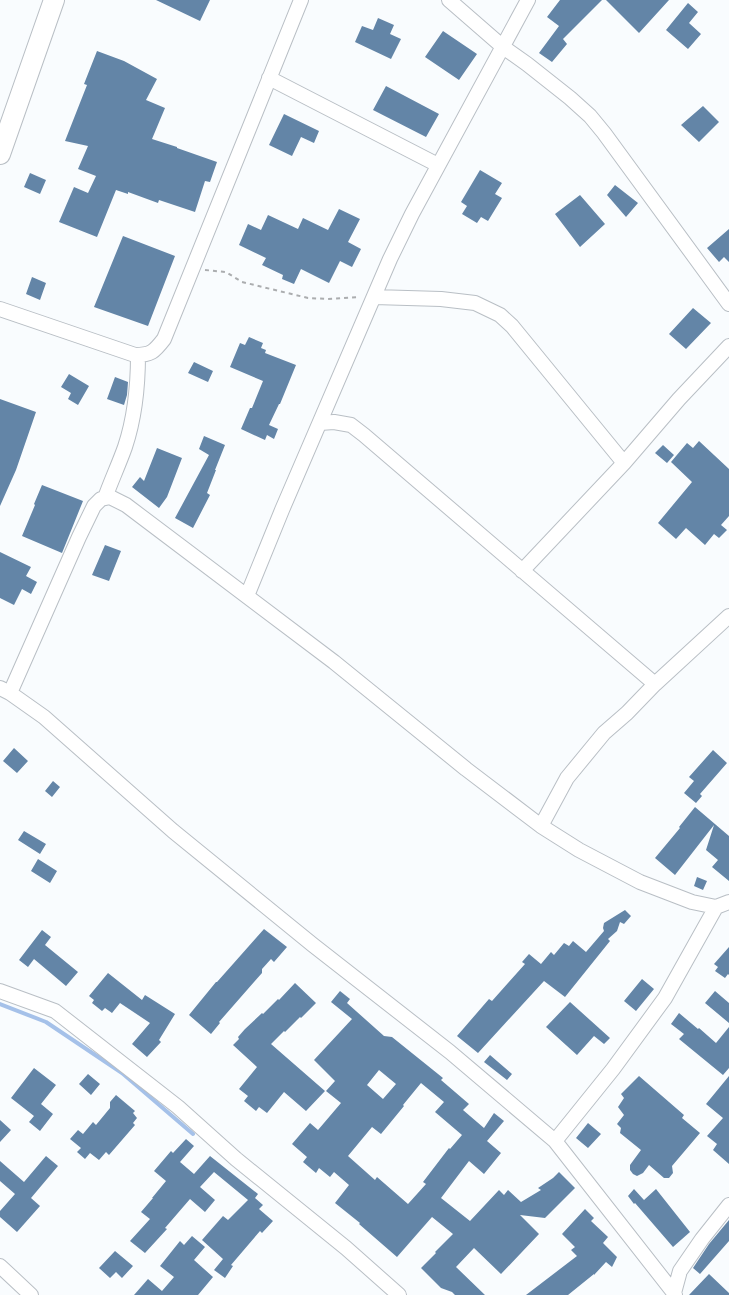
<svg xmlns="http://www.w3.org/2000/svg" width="729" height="1295" font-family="'Fira Sans Condensed',sans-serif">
	<rect width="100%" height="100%" fill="#f9fcfe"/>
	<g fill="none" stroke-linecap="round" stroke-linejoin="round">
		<!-- stream -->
		<path stroke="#a5c1e9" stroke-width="4" d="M0,1004L46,1022L122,1073L193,1134"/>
	</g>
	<!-- building -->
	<path fill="#6385a7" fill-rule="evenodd" d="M156,0H210L200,21Z
		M560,0H602L563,39L567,44L552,62L539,53L559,26L547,17Z
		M606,0H669L639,33Z
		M688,3L698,12L689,23L701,34L688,49L666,30Z
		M378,18L394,25L390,34L401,39L391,59L355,42L362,26L373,30Z
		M443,31L477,54L459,80L425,57Z
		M97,51L124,61L157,79L146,100L165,108L152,139L177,147V148L217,162L210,182L205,181L195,212L159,200L158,203L128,192V194L116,190L97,237L59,222L74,187L88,193L96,176L78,169L88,146L65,141L87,85L84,84Z
		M386,86L439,114L426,137L373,110Z
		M703,106L719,122L699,142L681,125Z
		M284,114L319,131L314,143L301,137L292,156L269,145Z
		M480,170L502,183L495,194L502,198L488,221L481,217L477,223L462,214L467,206L461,202Z
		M30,173L46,180L40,194L24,187Z
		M615,185L638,203L626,217L607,195Z
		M580,195L605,224L580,247L555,214Z
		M339,209L360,219L348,242L361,249L352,267L340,261L329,283L301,269L294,284L282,279L283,275L262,265L266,258L239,245L248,224L261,230L268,215L298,229L303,218L328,230Z
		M729,229V262L724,257L719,262L707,248Z
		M123,236L175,256L148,326L94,307Z
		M32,277L46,283L40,300L26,294Z
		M693,308L711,323L686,349L669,334Z
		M249,337L263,343L261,348L266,350L265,353L296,365L280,404H279L269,425L278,429L274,439L267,435L265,440L241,429L250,408H252L263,381L230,367L240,343L245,345Z
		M194,362L213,371L208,382L188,373Z
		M69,374L89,386L78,405L68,399L71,393L61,387Z
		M115,377L128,382L127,395L124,405L107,399Z
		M0,399L36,412L16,470L0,506Z
		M204,436L225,445L215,470H216L207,493L210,495L193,528L175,518L209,455L199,449Z
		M699,441L729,469V516L721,525L727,530L719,538L714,534L705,545L686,528L676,539L658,523L692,482L671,462L687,443L693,448Z
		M663,445L674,455L667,463L655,453Z
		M157,448L182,458L167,497L159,508L132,487L140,477L144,481Z
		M42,485L83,501L62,553L22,536L35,505L34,504Z
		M105,545L121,551L109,581L92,575Z
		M0,552L31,567L26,576L37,582L31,594L22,589L14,605L0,598Z
		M14,748L28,761L17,773L3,761Z
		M713,750L727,763L700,794L702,796L696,803L684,793L694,781L689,777Z
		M53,781L60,787L52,797L45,791Z
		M695,807L729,836V881L712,867L718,860L706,850L714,825L675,875L655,858L680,828L679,827Z
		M24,831L46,844L40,854L18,840Z
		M38,859L57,871L50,883L31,871Z
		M697,877L707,881L703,890L694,886Z
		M625,910L631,916L624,924L620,922L617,931L608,939L610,941L565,997L544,981L478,1053L457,1036L489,999L492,1001L525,964L522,962L529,954L541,964L551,952L554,955L564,943L569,946L573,941L586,952L604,931L603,928L604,923Z
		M264,929L287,947L274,962L271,959L262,969V973L219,1022L220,1023L211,1034L189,1015L216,982H217L233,964Z
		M42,930L51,937L45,945L78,972L66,986L34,959L28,967L19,960Z
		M729,947V975L728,974L725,978L715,971L718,967L714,964Z
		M108,973L142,1000L145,995L175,1014L159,1040L161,1042L147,1057L132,1044L150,1023L120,1003L112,1013L105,1008L102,1011L92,1003L94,1000L89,996Z
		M642,979L654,989L636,1011L624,1001Z
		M295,983L316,1003L301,1018L300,1017L285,1032L284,1031L271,1044L325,1091L306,1111L284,1092L267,1113L259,1107L256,1111L244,1101L248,1096L239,1089L257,1067L233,1045L239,1039L238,1037L245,1029L262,1013L263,1014L278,999L279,1000Z
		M340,991L350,999L347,1003L384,1036L392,1037L443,1078L441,1080L469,1104L463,1110L484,1128L494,1113L504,1121L487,1141L501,1153L484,1174L469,1161L441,1198L470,1221L499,1190L504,1195L508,1190L521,1202L541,1190L538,1188L553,1178L559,1172L575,1188L545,1218L520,1215L539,1234L501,1274L474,1248L456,1267L485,1295H455L452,1292L441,1288L421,1268L436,1253L435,1252L453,1234L432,1217L397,1257L359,1224L360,1223L335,1203L349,1185L334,1172L330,1177L319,1168L316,1173L303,1162L307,1157L292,1144L310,1123L318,1130L341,1103L326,1091L335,1081L314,1060L352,1019L331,1002ZM379,1070L396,1084L383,1099L367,1085ZM421,1083L444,1102L435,1112L462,1135L450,1149L449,1148L423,1182L426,1184L408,1204L377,1177L375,1180L348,1156L372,1127L381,1134L404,1106L403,1105Z
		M715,991L729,1003V1023L705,1003Z
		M570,1002L610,1038L604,1044L594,1036L577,1055L546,1027Z
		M679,1013L698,1029L699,1028L716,1043L729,1027V1068L723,1075L679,1039L684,1034L671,1024Z
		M490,1055L512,1074L507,1080L484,1062Z
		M34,1068L56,1085L41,1104L53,1114L40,1131L29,1122L34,1116L11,1098Z
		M88,1074L100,1084L91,1095L79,1084Z
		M639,1076L684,1115L682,1118L700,1133L672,1166L673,1173L669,1178H664L649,1165L643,1173L637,1176L633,1174L630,1170V1165L641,1150L620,1133L621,1128L617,1124L624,1115L618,1107L624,1098L621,1094Z
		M729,1076V1164L713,1150L717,1144L707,1136L723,1118L706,1104Z
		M116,1095L135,1111L133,1113L137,1118L133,1123L135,1125L109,1155L106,1152L99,1160L90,1153L85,1159L77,1152L81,1148L70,1139L78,1130L83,1134L93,1122L96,1125L110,1108V1102Z
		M0,1120L11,1130L0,1142Z
		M588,1123L601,1134L588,1148L576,1138Z
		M186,1139L194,1146L180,1162L194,1174L210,1156L258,1194L255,1198L263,1205L259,1209L273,1221L262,1233L260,1231L231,1265L233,1266L225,1278L214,1270L223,1259L202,1240L223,1216L228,1220L248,1200L214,1172L200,1187L215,1200L205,1212L190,1199L165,1228L167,1229L145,1253L130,1241L150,1219L141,1212L153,1198H152L166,1181L154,1171L171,1151L173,1153Z
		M46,1156L58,1166L31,1198L40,1206L17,1232L0,1217V1211L15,1194L0,1181V1161L24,1182Z
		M634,1189L644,1200L656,1189L690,1232L673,1247L635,1203L634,1204L628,1196Z
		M585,1209L594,1218L591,1221L608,1237L603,1243L617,1257L612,1267L606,1262L594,1275V1274L568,1295H526L577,1256L571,1250L575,1247L562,1234Z
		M729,1220V1241L700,1274L693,1268L709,1244Z
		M192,1236L205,1247L194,1260L213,1277L198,1295H134L148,1279L162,1291L174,1277L160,1266L180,1241L184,1245Z
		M115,1251L133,1266L122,1278L116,1272L110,1278L99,1268Z
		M709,1274L729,1293V1295H689Z"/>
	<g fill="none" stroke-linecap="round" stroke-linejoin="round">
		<!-- minor casing -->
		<g stroke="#b9bfc5" stroke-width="16">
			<path id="minor" d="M449,0L503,47L527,64L570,98L590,116L604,133L729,304
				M269,78L438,165
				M374,297L441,299L475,303L500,315L512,326L624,463
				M0,309L135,355C151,355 154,352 164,339L301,0
				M320,423L334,422L351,425L364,435L655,684
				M105,498C111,481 119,464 125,447C135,417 138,386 138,355
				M522,571L624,463L679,399L729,346
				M247,596L282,510L390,259L412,214L528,0
				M0,688L10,693L44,717L173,831L313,945L450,1052L555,1141L674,1293
				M10,693L79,537L94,506L101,499L110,497L126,505L334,662L466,769L541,826L579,850L640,882L692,902L716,907L729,902
				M541,826L567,778L604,733L627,713L655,684L729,616
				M0,991L55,1011L178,1107L236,1159L346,1248L399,1295
				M555,1141L613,1069L665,998L716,907
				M0,1266L31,1295
				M675,1295L674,1293L680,1271L702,1239L729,1205"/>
		</g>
		<!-- secondary casing -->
		<g stroke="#b9bfc5" stroke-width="22">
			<path id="secondary" d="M0,154L54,0"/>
		</g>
		<!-- path -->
		<path stroke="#abadaf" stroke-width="2" stroke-dasharray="4 4" stroke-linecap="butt" d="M205,270L226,272L242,282L308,298L328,299L360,297"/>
		<!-- minor -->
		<use href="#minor" stroke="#fff" stroke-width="14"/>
		<!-- secondary -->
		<use href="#secondary" stroke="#fff" stroke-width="20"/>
	</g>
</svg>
